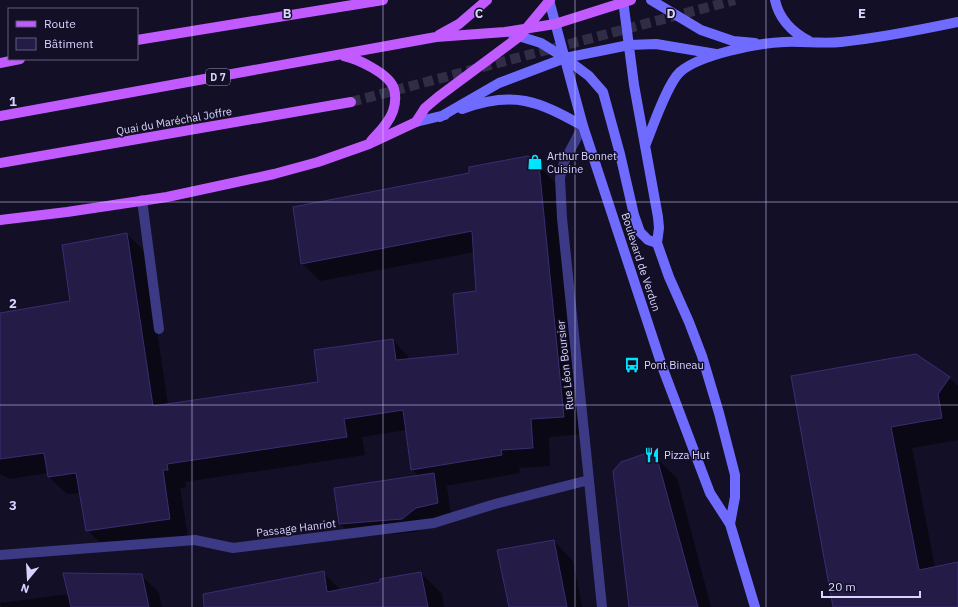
<svg xmlns="http://www.w3.org/2000/svg" width="958" height="607" font-family="'IBM Plex Sans',sans-serif">
	<rect width="100%" height="100%" fill="#130f26"/>
	<!-- shadow -->
	<path fill="#0007" d="M539,166L557,185L582,434L549,437L550,466L519,468L520,473L445,486L447,487L451,516L430,521L416,532L353,537L340,523L419,476L412,470L407,430L362,437L365,455L185,482L186,487L180,488L188,537L105,548L87,530L80,493L67,494L48,476V473L10,479L0,474V313L71,302L127,234L145,252L168,405L319,383L393,340L411,360L459,355L477,292L475,252L320,281L302,263Z
		M949,378L958,386V440L912,448L935,568L958,563V607H834L808,465Z
		M657,459L677,478L711,607H630Z
		M554,541L573,561L582,607H510Z
		M323,573L341,590L381,583L421,573L442,594L444,607H210Z
		M141,575L159,593L162,607H1L0,603L69,594Z"/>
	<!-- building -->
	<path fill="#241b47" stroke="#3b2d73" d="M528,156L539,165L564,417L531,419L533,448L501,450L502,455L411,470L403,410L344,419L347,437L167,464L168,470H163L170,519L86,531L76,473L48,477L44,453L0,459V313L70,301L62,245L127,233L153,406L318,382L314,350L393,339L396,360L458,354L453,294L476,291L472,231L301,264L293,207L469,173V167Z
		M916,354L950,377L938,394L942,418L891,427L919,570L958,562V607H833L807,465L791,376Z
		M647,453L657,458L698,607H629L613,471L621,462Z
		M434,473L438,503L416,508L402,519L339,524L334,488Z
		M554,540L567,607H509L497,550Z
		M324,571L327,592L380,582V579L421,572L428,607H204L203,594Z
		M63,573L142,574L149,607H71Z"/>
	<g fill="none" stroke-linecap="round" stroke-linejoin="round">
		<!-- primary-tunnel -->
		<path stroke="#312d47" stroke-width="10" stroke-dasharray="10 5" stroke-linecap="butt" d="M351,102L735,0"/>
		<!-- lane -->
		<path stroke="#3d3a85" stroke-width="10" d="M142,200L159,329"/>
		<!-- street -->
		<path stroke="#3d3a85" stroke-width="10" d="M583,126L565,160L562,169L560,178L562,218L602,607
			M0,555L195,540L233,548L434,523L495,504L589,480"/>
		<!-- secondary -->
		<path stroke="#6f6bff" stroke-width="10" d="M549,0L583,126L663,369L710,493L730,524L755,607
			M623,0L634,85L658,217L659,228L657,243L669,277L689,322L702,356L719,413L735,475V497L730,524
			M651,0L701,30L733,41L755,43
			M775,0C779,19 792,32 809,41
			M512,34L541,43L565,58L589,76L603,92L620,154L634,215L640,232L648,240L657,243
			M462,109C514,90 538,101 583,126
			M440,117L499,83L565,58L629,45L656,44L716,54
			M416,122L445,115
			M645,146C652,129 667,84 680,72C699,55 757,43 784,42C803,41 822,44 841,42C880,38 920,30 958,22"/>
		<!-- primary -->
		<path stroke="#c25bff" stroke-width="10" d="M439,35L459,24L487,0
			M137,40L383,0
			M344,56C358,59 390,74 394,89C396,96 395,105 393,111C389,123 379,132 371,141
			M0,63L20,59
			M0,116L436,37L505,32L555,24L631,0
			M0,163L351,102
			M0,220L67,212L167,197L274,174L318,162L369,144L416,122L425,108L438,97L520,36L550,0"/>
	</g>
	<!-- grid -->
	<path fill="none" stroke="#d9d4ff" stroke-width="1" stroke-opacity="0.55" d="M192,0V607M383,0V607M575,0V607M766,0V607M0,202H958M0,405H958"/>
	<!-- icons -->
	<defs>
		<g id="shop-bare" transform="scale(1.2)"><path d="M-5-2.5h2.3a2.7 3.5 0 0 1 5.4 0H5L5.5 6h-11ZM-1.5-2.5h3a1.5 2.3 0 0 0-3 0Z" fill="#00e5ff" stroke="#130f26" stroke-width="2.5" paint-order="stroke"/></g>
		<g id="bus-bare" transform="scale(1.2)"><path d="M-5-6H5V4H4V6H2V4H-2V6H-4V4H-5ZM-3.5-4V0h7V-4ZM-3.5 1.2v1.5H-2V1.2ZM2 1.2v1.5H3.5V1.2Z" fill="#00e5ff" stroke="#130f26" stroke-width="2.5" paint-order="stroke"/></g>
		<g id="restaurant-bare" transform="scale(1.2)"><path d="M-5-6h1v4h1v-4h1v4h1v-4h1v5L-1.5 .5V6h-2V.5L-5-1ZM5-6V6H3V1.5H1.5Q1.5-4 5-6Z" fill="#00e5ff" stroke="#130f26" stroke-width="2.5" paint-order="stroke"/></g>
	</defs>
	<g fill-rule="evenodd">
		<use href="#shop-bare" x="535" y="162"/>
		<use href="#bus-bare" x="632" y="365"/>
		<use href="#restaurant-bare" x="652" y="455"/>
	</g>
	<g text-anchor="middle" dominant-baseline="central" stroke-width="3" stroke-linejoin="round" paint-order="stroke">
		<!-- shield labels -->
		<rect fill="#130f26" stroke="#9e99be" stroke-width="1" x="206" y="69" width="24" height="16" rx="3"/>
		<g font-size="10" font-weight="bold" fill="#d9d4ff">
			<text x="218" y="77">D 7</text>
		</g>
		<!-- street labels -->
		<g font-size="11" fill="#d9d4ff" stroke="#130f26">
			<text transform="translate(174 121) rotate(-10)">Quai du Maréchal Joffre</text>
			<text transform="translate(641 262) rotate(72)">Boulevard de Verdun</text>
			<text transform="translate(565 365) rotate(-96)">Rue Léon Boursier</text>
			<text transform="translate(296 528) rotate(-7)">Passage Hanriot</text>
		</g>
		<!-- poi labels -->
		<g font-size="11" fill="#d9d4ff" stroke="#130f26" text-anchor="start">
			<text x="547" y="156">Arthur Bonnet<tspan x="547" dy="13">Cuisine</tspan></text>
			<text x="644" y="365">Pont Bineau</text>
			<text x="664" y="455">Pizza Hut</text>
		</g>
	</g>
	<g font-size="13" text-anchor="middle" font-weight="bold" fill="#d9d4ff" stroke="#130f26" stroke-width="3" stroke-linejoin="round" paint-order="stroke">
		<text x="287" y="18">B</text>
		<text x="479" y="18">C</text>
		<text x="671" y="18">D</text>
		<text x="862" y="18">E</text>
		<text x="13" y="106">1</text>
		<text x="13" y="308">2</text>
		<text x="13" y="510">3</text>
	</g>
	<!-- legend -->
	<rect x="8" y="8" width="130" height="52" fill="#130f26" stroke="#625e7d"/>
	<rect x="16" y="21" width="20" height="6" fill="#c25bff" stroke="#625e7d"/>
	<text x="44" y="28" font-size="12" fill="#d9d4ff">Route</text>
	<rect x="16" y="38" width="20" height="12" fill="#241b47" stroke="#625e7d"/>
	<text x="44" y="48" font-size="12" fill="#d9d4ff">Bâtiment</text>
	<!-- north arrow -->
	<g transform="translate(28 579) rotate(198)" stroke="#130f26" stroke-width="3" paint-order="stroke">
	<path d="M0-3L7 15L0 10L-7 15Z" fill="#d9d4ff"/>
	<text y="-6" font-size="11" font-weight="bold" text-anchor="middle" fill="#d9d4ff">N</text>
	</g>
	<!-- scale -->
	<path d="M822 591v6h98v-6" fill="none" stroke="#d9d4ff" stroke-width="2"/>
	<text x="828" y="591" font-size="12" fill="#d9d4ff" stroke="#130f26" stroke-width="3" paint-order="stroke">20 m</text>
</svg>
